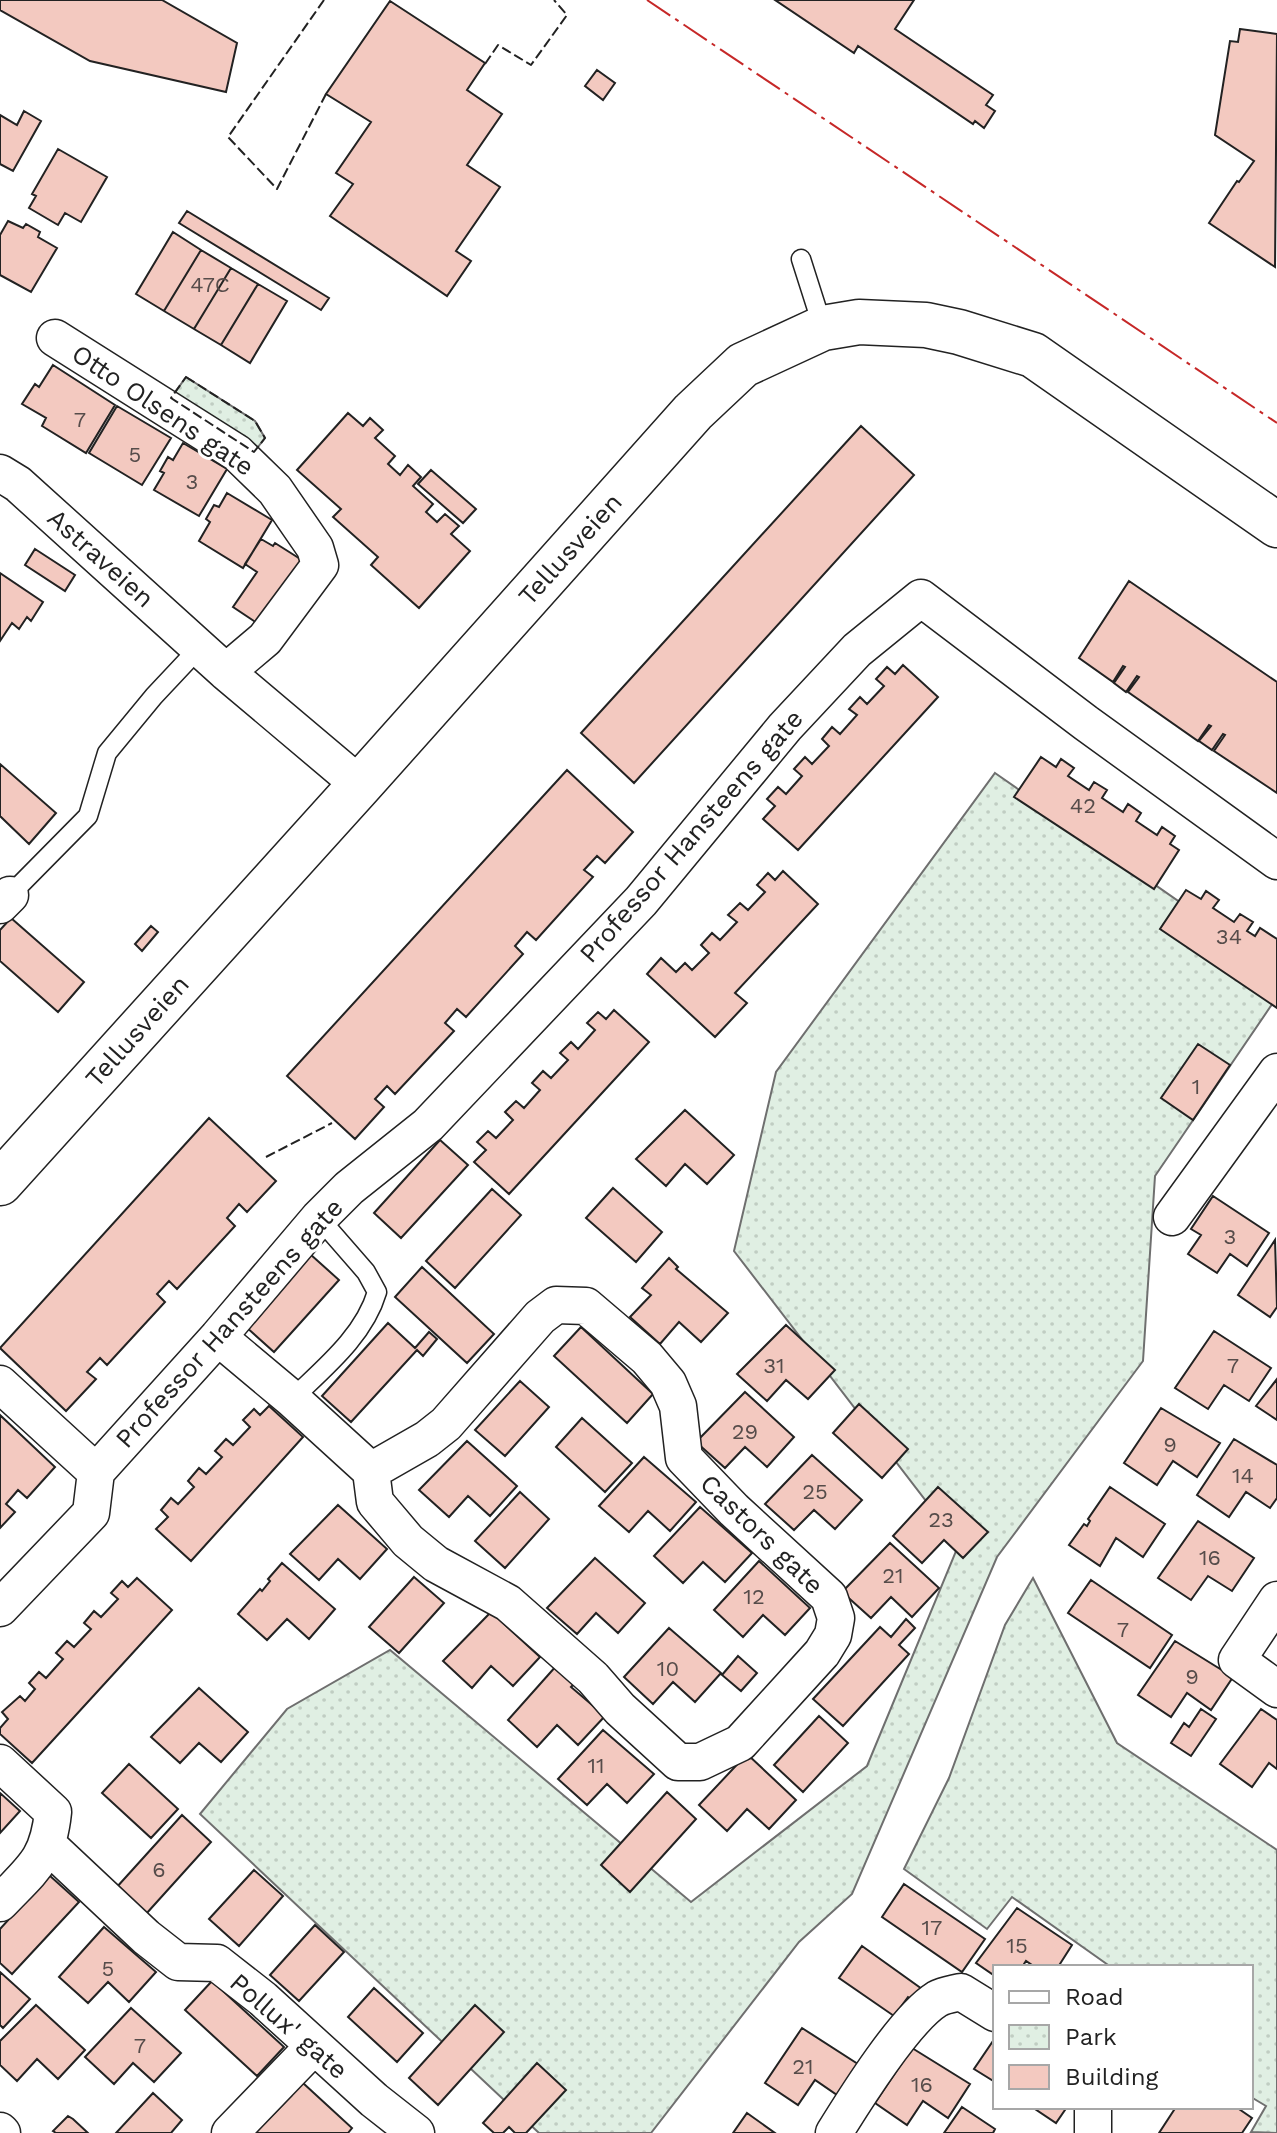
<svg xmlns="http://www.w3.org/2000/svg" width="1277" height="2133" font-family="'Work Sans',sans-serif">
	<defs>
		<pattern id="park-dots" width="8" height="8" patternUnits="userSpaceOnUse" patternTransform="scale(2)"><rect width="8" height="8" fill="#e0efe3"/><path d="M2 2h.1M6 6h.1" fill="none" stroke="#c0cdc2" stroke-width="1.8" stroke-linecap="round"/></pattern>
	</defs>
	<rect width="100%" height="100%" fill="#fff"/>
	<!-- park -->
	<path fill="url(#park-dots)" stroke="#6f6f6f" stroke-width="2" d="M186,377L255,421L265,438L254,452L171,398Z
		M995,773L1277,970V997L1155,1176L1143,1361L997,1557L852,1894L799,1942L651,2133H539L200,1814L287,1709L390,1650L691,1902L867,1766L959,1544L734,1251L776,1072Z
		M1033,1578L1117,1743L1277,1850V2133L1251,2132L1266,2106L1251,2097V1967H1111L1012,1897L987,1929L904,1869L949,1778L1005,1625Z"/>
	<!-- building -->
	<path fill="#f3c9c0" stroke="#222" stroke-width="2" d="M0,0H162L237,43L226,92L90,61L0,10Z
		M775,0H914L895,29L993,95L986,105L995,111L984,128L975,121L973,124L858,46L854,53Z
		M390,1L485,63L467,90L502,114L467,165L500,187L456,251L471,261L447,296L330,216L353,184L336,173L371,122L326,94Z
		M1240,29L1277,34L1275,267L1209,223L1237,181L1239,182L1254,161L1215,135L1230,41L1238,42Z
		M597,70L615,83L603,100L585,86Z
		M24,111L41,121L13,171L0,164V115L17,125Z
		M58,149L107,177L81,222L65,213L58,225L29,208L36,196L32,194Z
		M187,211L329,298L321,310L179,223Z
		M8,221L23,228L26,224L40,232L38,237L57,248L31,292L0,275V235Z
		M173,232L201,250L164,311L136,294Z
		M201,250L231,268L194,329L164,311Z
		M231,268L258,284L221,345L194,329Z
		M258,284L287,301L250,363L221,345Z
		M53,365L115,405L86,453L42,426L46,418L22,404L35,384L39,387Z
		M117,406L171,438L142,485L89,453Z
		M348,413L363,426L370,418L383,430L375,438L395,456L388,464L400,475L408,465L421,477L413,486L433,504L426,512L437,522L445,514L459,526L451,534L470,551L419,608L371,565L378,557L333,517L341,509L297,470Z
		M861,426L914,475L634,783L581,733Z
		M183,443L227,469L199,516L154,490L164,473L160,471L168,457L173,460Z
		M431,470L476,509L463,523L418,484Z
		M227,493L272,520L243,568L199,541L210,522L206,519L214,505L219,507Z
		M261,539L273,546L275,543L305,562L263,627L233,607L257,572L245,564Z
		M35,549L75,575L65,591L25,565Z
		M0,573L43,602L31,621L27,617L19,629L12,623L0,641Z
		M1129,581L1277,682V793L1214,751L1225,735L1223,734L1212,750L1199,741L1211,726L1209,725L1198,741L1128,692L1139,677L1137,676L1126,692L1114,683L1125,667L1123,666L1113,682L1079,658Z
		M903,665L938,697L798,850L763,819L775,806L767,799L778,787L786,794L802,776L794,769L805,757L812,764L829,746L822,739L832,727L840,734L857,715L849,709L860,697L867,704L884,686L876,679L887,667L895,674Z
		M1041,757L1056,767L1061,759L1074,768L1068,776L1089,790L1094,782L1107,790L1102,798L1123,812L1128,804L1141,813L1136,821L1157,835L1162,827L1175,836L1170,844L1179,850L1154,889L1014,797Z
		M0,764L56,813L29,844L0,816Z
		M567,770L633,832L605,863L597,856L584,870L593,877L536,940L527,932L515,946L523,954L466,1017L457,1009L445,1023L454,1031L395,1094L387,1086L375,1099L384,1107L355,1139L287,1076Z
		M783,871L818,904L735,993L747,1003L715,1037L647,974L661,958L676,972L685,963L692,970L709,953L701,945L712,933L720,940L737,922L728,915L740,903L748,910L765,892L757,885L768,873L775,880Z
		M1186,890L1201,899L1206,891L1219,900L1213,908L1234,922L1240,914L1253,922L1247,931L1255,936L1260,928L1277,939V1008L1160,929Z
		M11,918L84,982L58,1012L0,961V930Z
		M151,926L158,932L142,951L135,944Z
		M614,1010L649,1042L509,1194L474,1162L486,1150L477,1142L488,1131L496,1138L513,1120L505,1112L516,1101L524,1108L540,1090L532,1083L543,1071L551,1078L568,1060L560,1053L571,1042L578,1049L595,1030L587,1023L598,1012L606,1019Z
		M1198,1044L1230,1065L1193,1120L1161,1098Z
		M685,1110L734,1155L707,1184L685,1164L666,1186L636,1159Z
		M209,1118L276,1181L247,1212L239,1204L227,1218L235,1226L177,1289L169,1281L157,1294L165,1302L107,1365L100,1358L87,1372L96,1379L66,1411L0,1348Z
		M440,1140L468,1165L401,1238L374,1213Z
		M613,1188L662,1232L636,1262L586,1218Z
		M492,1189L521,1215L455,1288L426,1261Z
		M1213,1196L1269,1233L1247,1266L1230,1254L1217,1273L1188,1254L1201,1235L1191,1229Z
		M1275,1240L1277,1307L1270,1317L1238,1295Z
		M310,1254L339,1280L274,1352L245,1326Z
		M669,1258L678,1267L676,1269L728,1313L701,1342L679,1322L660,1344L630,1317L651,1295L642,1288Z
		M422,1267L494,1334L467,1363L395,1297Z
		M388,1323L415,1348L429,1332L437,1339L423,1356L417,1350L351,1422L322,1396Z
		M786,1325L835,1370L808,1399L786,1380L767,1401L737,1374Z
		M581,1327L653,1394L627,1423L554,1356Z
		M1214,1331L1271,1368L1249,1401L1224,1385L1208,1409L1175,1388Z
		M1277,1379V1420L1256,1406Z
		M520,1381L549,1407L505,1456L475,1430Z
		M745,1392L794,1437L767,1467L745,1447L725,1468L696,1442Z
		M859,1404L908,1449L882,1478L833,1433Z
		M269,1406L303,1437L191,1561L156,1529L168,1517L161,1510L171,1498L178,1504L194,1487L188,1481L199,1468L206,1474L222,1457L215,1451L226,1439L233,1445L250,1427L243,1420L254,1409L260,1415Z
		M1161,1408L1220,1443L1197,1477L1173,1461L1157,1485L1124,1463Z
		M0,1415L55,1467L27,1498L18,1490L6,1504L15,1512L0,1528Z
		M582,1418L632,1463L605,1492L556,1447Z
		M1234,1439L1277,1465V1498L1270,1508L1246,1492L1229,1517L1197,1495Z
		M467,1441L517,1486L490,1516L468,1496L449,1517L419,1490Z
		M812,1455L862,1500L835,1529L814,1510L794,1530L765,1504Z
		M644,1457L696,1502L670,1531L648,1511L629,1532L599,1506Z
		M938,1487L988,1532L963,1558L944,1540L922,1563L893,1536Z
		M1110,1487L1165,1524L1143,1557L1116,1538L1100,1566L1069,1545L1084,1524L1087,1526L1090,1521L1088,1519Z
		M520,1492L549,1519L505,1568L475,1541Z
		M338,1505L387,1549L360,1579L338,1559L319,1580L290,1554Z
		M700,1507L752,1553L725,1582L703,1562L683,1583L654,1556Z
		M1198,1521L1254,1558L1232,1591L1208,1576L1191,1600L1158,1578Z
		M890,1543L939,1588L912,1617L891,1597L871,1618L842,1592Z
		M595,1558L645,1603L618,1633L596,1613L577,1634L547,1608Z
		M759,1561L810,1608L785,1635L763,1615L743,1637L714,1610Z
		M282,1563L335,1609L309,1639L287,1619L267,1640L238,1614L260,1589L262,1591L270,1581L268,1579Z
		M414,1577L444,1603L399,1653L369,1627Z
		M137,1578L172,1610L32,1763L0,1734V1728L8,1719L2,1712L20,1696L25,1701L35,1689L29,1683L39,1672L46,1678L63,1659L56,1653L67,1641L74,1647L91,1629L84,1623L94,1611L101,1617L118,1599L111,1593L122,1581L128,1587Z
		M1091,1580L1172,1635L1150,1668L1068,1613Z
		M491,1612L540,1657L513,1686L491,1666L472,1688L443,1661Z
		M906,1619L915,1628L899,1645L909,1654L843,1726L813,1699L880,1627L891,1637Z
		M669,1628L721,1673L695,1702L673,1682L653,1704L624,1677Z
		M1175,1641L1233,1677L1211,1710L1187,1693L1171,1717L1138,1695Z
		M738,1656L757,1673L741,1691L722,1675Z
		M557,1665L576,1682L571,1687L605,1716L578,1745L557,1725L537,1747L508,1720Z
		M199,1688L248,1732L221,1762L199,1743L180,1763L151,1737Z
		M1201,1709L1216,1719L1191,1756L1171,1743L1184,1723L1189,1727Z
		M1261,1709L1277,1720V1769L1269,1763L1252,1787L1220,1764Z
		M819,1716L848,1743L803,1792L774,1765Z
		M603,1730L654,1774L627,1803L607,1784L587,1805L558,1779Z
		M747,1754L796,1800L769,1829L747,1809L727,1831L699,1805Z
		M129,1764L178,1809L151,1838L102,1793Z
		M667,1792L696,1819L630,1892L601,1865Z
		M0,1793L20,1811L0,1833Z
		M182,1815L211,1842L146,1914L116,1888Z
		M254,1870L283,1896L239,1946L209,1919Z
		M49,1875L79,1902L12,1974L0,1963V1929Z
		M904,1884L985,1939L962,1972L882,1917Z
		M1017,1908L1072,1945L1058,1967H1035L1026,1961L1022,1967H995V1976L976,1963Z
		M315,1925L344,1952L299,2001L270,1975Z
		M104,1927L156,1972L129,2002L108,1982L88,2003L59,1977Z
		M862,1946L922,1989L914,2001L908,1997L894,2016L839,1978Z
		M0,1972L30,1999L3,2028L0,2025Z
		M212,1981L284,2047L257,2076L185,2010Z
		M374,1988L423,2033L397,2062L348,2017Z
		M36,2005L85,2050L58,2079L37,2059L17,2081L0,2065V2041Z
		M475,2005L504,2032L438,2105L409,2078Z
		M131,2008L181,2053L154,2082L133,2063L114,2084L85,2057Z
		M802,2028L861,2066L840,2097L815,2080L798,2105L765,2083Z
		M995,2038V2082L974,2069Z
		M912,2048L970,2084L948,2118L923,2101L907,2125L875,2103Z
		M537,2063L566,2090L526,2133H515L509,2127L503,2133H494L483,2123Z
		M303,2083L352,2128L348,2133H255L291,2096L287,2093Z
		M153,2093L182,2120L171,2133H116Z
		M962,2107L995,2129L993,2133H944Z
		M1032,2107H1067L1056,2123Z
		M1176,2107H1236L1252,2118L1242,2133H1159Z
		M747,2113L775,2133H733Z
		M68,2116L73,2119L88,2133H56L53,2131Z"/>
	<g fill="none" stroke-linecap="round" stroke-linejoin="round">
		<!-- lane casing -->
		<g stroke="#222" stroke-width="21">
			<path id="lane" d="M801,259L823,328
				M10,895L88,816L107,753L154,696L200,647
				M292,1399C324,1368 364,1336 377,1292L366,1272L319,1218"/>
		</g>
		<!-- street casing -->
		<g stroke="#222" stroke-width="39">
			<path id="street" d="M55,338L237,453L275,490L315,548L320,565L265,639L226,672
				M0,473L18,484L226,672L360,785
				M0,905L10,895
				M1172,1217L1277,1072
				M218,1337L292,1399L371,1471L375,1502L408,1541L436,1564L508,1603L593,1678L620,1709L678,1762H700L740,1743L822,1653L833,1635L836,1618L829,1597L734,1510L684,1458L678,1406L668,1383L647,1358L586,1306L556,1305L540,1317L446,1424L427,1439L371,1471
				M0,1384L96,1472L218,1337L319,1218L349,1188L428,1125L641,901L785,727L857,650L921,598L1086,723L1277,861
				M1277,1600L1237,1660L1277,1689
				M0,1608L91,1513L96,1472
				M0,1763L53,1812C48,1861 32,1869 0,1903
				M48,1845L146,1937L178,1962L217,1963L263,1999L374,2100L416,2133
				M0,2131L2,2133
				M230,2133L313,2047
				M834,2133C855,2099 905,2019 937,1999C944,1995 953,1994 961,1992L995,2013
				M1093,2133V2107"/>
		</g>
		<!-- secondary casing -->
		<g stroke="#222" stroke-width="47">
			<path id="secondary" d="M0,1183L360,785L693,412L743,365L823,328L859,322L926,325L959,332L1033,355L1277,525"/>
		</g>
		<!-- lane -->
		<use href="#lane" stroke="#fff" stroke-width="18"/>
		<!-- street -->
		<use href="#street" stroke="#fff" stroke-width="36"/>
		<!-- secondary -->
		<use href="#secondary" stroke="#fff" stroke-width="44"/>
		<!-- fence -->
		<path stroke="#222" stroke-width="2" stroke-dasharray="10 4" stroke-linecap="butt" d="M324,0L228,137L277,189L326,94
			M485,64L498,45L531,65L567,15L554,0
			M186,377L255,421L265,438L254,452L171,398Z
			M266,1157L332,1123"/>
		<!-- power -->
		<path stroke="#c62828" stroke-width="2" stroke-dasharray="28 6 4 6" stroke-linecap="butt" d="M647,0L1277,423"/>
	</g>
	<g text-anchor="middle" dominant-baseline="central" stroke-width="6" stroke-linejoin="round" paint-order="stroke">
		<!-- number labels -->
		<g font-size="22" fill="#564c4a">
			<text x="210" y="284">47C</text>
			<text x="80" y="419">7</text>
			<text x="135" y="454">5</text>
			<text x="192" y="481">3</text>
			<text x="1083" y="805">42</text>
			<text x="1229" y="936">34</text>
			<text x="1196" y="1086">1</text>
			<text x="1230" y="1236">3</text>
			<text x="774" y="1365">31</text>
			<text x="1233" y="1365">7</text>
			<text x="745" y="1431">29</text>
			<text x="1170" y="1444">9</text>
			<text x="1243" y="1475">14</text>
			<text x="815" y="1491">25</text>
			<text x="941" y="1519">23</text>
			<text x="1210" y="1557">16</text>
			<text x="893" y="1575">21</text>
			<text x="754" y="1596">12</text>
			<text x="1123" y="1629">7</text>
			<text x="668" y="1668">10</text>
			<text x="1192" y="1676">9</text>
			<text x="596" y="1765">11</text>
			<text x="159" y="1869">6</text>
			<text x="932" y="1927">17</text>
			<text x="1017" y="1945">15</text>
			<text x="108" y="1968">5</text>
			<text x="140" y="2045">7</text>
			<text x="803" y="2066">21</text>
			<text x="922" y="2084">16</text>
		</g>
		<!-- street labels -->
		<g font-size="26" fill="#222" stroke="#fff">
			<text transform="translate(163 410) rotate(34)">Otto Olsens gate</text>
			<text transform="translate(570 549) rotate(-48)">Tellusveien</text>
			<text transform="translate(101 558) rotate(42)">Astraveien</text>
			<text transform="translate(691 836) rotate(-49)">Professor Hansteens gate</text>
			<text transform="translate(137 1031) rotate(-48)">Tellusveien</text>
			<text transform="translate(229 1323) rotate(-48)">Professor Hansteens gate</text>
			<text transform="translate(762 1534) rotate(44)">Castors gate</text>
			<text transform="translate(289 2026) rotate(41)">Pollux' gate</text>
		</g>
	</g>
	<!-- legend -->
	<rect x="993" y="1965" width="260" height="144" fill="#ffffff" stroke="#a7a7a7" stroke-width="2"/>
	<rect x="1009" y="1991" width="40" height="12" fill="#ffffff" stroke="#a7a7a7" stroke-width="2"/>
	<text x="1065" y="2005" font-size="24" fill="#222222">Road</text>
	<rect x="1009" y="2025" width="40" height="24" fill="url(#park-dots)" stroke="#a7a7a7" stroke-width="2"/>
	<text x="1065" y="2045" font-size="24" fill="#222222">Park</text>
	<rect x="1009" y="2065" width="40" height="24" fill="#f3c9c0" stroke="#a7a7a7" stroke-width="2"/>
	<text x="1065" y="2085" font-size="24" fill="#222222">Building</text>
</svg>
